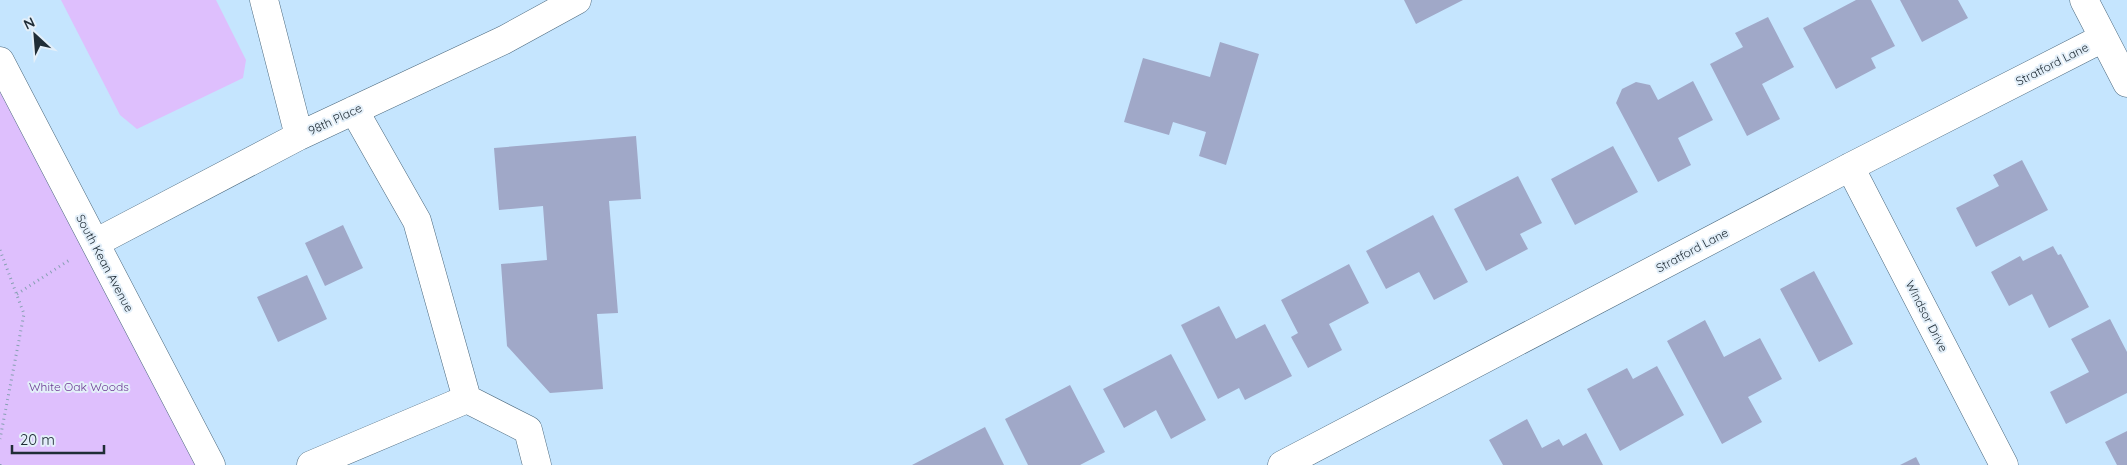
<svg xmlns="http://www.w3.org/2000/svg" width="2127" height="465" font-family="Quicksand,sans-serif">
	<rect width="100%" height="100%" fill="#c5e5fe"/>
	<!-- green -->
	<path fill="#debffd" d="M61,0H216L246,60L243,78L137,129L120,115Z
		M0,62L210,465H0Z"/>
	<!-- building -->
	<path fill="#a0a8c8" d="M1404,0H1463L1416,24Z
		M1856,0H1871L1895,46L1871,58L1876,68L1836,89L1803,28Z
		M1900,0H1958L1968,18L1922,42Z
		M1768,17L1794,67L1762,84L1780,119L1747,136L1710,64L1743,47L1735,33Z
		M1220,42L1259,54L1226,165L1199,156L1206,132L1173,122L1169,135L1124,122L1143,58L1210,77Z
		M1693,81L1713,120L1678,138L1691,165L1658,182L1616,103L1622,89L1636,82L1650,85L1658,100Z
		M636,136L641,199L609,201L618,313L597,314L603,389L550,393L507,346L501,264L547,260L543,206L499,210L494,148Z
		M1613,146L1638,192L1575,225L1551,179Z
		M2022,160L2048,210L1976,247L1956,208L1999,186L1993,175Z
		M1518,176L1542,223L1520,234L1528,249L1486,271L1454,209Z
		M1433,215L1468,282L1434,300L1419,272L1386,289L1366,251Z
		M343,225L363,268L325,286L305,243Z
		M2053,246L2058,255L2061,254L2089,307L2049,328L2032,294L2009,306L1991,272L2020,256L2023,261Z
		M1349,264L1369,303L1329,324L1342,350L1308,368L1291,337L1298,333L1281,300Z
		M1814,271L1853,344L1819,362L1780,289Z
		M307,275L327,319L278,342L257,297Z
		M1219,306L1236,339L1265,324L1292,376L1245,400L1239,388L1218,399L1181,325Z
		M2110,319L2127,352V393L2066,424L2050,392L2089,372L2071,339Z
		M1705,320L1724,357L1760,338L1782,379L1748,397L1762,422L1722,444L1667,341Z
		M1171,354L1206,420L1171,439L1156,410L1124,428L1103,389Z
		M1657,366L1684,415L1620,451L1587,389L1627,368L1633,379Z
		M1070,385L1105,452L1080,465H1028L1005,419Z
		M1527,419L1542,448L1559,439L1563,446L1586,433L1603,465H1503L1489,440Z
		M985,427L1004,465H912Z
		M2127,431V465H2117L2105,442Z
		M1916,457L1920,465H1900Z"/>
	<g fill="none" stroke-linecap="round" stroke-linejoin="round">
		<!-- minor casing -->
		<g stroke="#4b687d" stroke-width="29">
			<path id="minor" d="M264,0L299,136
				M2084,0L2127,83
				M0,61L211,465
				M1850,167L2004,465
				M95,243L299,136L504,40L577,0
				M467,399L528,430L537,465
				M311,465L467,399L417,221L354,110
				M1282,465L1850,167L2103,38"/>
		</g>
		<!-- path -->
		<path stroke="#87a0b3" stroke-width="3" stroke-dasharray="1 4" stroke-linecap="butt" d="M0,250L24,314L0,439
			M17,294L71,259
			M0,464V465"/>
		<!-- minor -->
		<use href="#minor" stroke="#fff" stroke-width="28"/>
	</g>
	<g text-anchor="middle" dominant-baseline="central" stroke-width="4" stroke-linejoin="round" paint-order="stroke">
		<!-- street labels -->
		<g font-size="12" fill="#202d36" stroke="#e3eff9">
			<text transform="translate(2052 64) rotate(-27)">Stratford Lane</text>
			<text transform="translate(335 119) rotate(-25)">98th Place</text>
			<text transform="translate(1692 250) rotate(-28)">Stratford Lane</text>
			<text transform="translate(105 263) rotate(62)">South Kean Avenue</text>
			<text transform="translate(1927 316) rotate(63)">Windsor Drive</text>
		</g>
		<!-- park labels -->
		<g font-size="12" fill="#6a3891" stroke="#e3eff9">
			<text x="79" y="386">White Oak Woods</text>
		</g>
	</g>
	<!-- north arrow -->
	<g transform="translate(35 35) rotate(334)" stroke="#e3eff9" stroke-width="4" paint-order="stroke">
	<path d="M0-4L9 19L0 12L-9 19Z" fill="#202d36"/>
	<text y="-8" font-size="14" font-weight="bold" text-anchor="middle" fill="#202d36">N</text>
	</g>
	<!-- scale -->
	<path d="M12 445v8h92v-8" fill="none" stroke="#202d36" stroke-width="2.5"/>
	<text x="20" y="445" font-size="15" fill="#202d36" stroke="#e3eff9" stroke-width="4" paint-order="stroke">20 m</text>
</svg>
